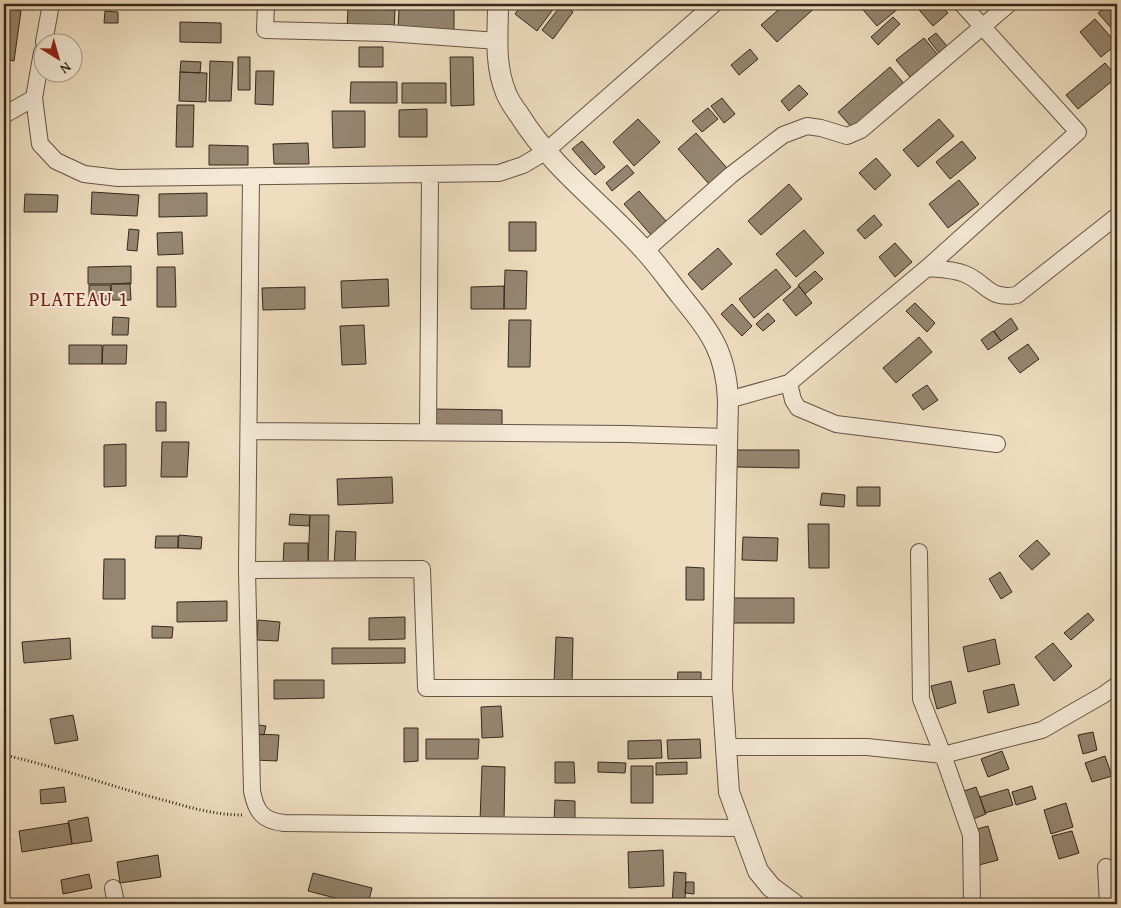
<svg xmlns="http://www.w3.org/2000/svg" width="1121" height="908" font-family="'Gentium Book Plus',serif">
	<rect width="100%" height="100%" fill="#eeddbf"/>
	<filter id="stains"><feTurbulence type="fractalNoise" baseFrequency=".004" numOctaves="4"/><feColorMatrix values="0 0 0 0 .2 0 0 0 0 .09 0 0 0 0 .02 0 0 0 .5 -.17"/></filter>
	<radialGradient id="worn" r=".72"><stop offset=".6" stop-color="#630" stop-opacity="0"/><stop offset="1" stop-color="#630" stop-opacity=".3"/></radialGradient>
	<!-- building -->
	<path fill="#968671" stroke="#36281c" d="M522,4H557L537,31L515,14Z
		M562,4L573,12L553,39L542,30Z
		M785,4H819L777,42L761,25Z
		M858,4H895L899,8L877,26Z
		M914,4H940L948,13L933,26Z
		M979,4H991L984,10Z
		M1110,4H1115L1117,6V27L1113,30L1098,13Z
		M4,8L21,11L14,61L4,59Z
		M348,8L395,10L394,31L347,30Z
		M399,8L454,9V30H398Z
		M105,11L118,12V23H104Z
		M893,17L900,24L878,45L871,37Z
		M1095,19L1117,44L1101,57L1080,32Z
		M180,22L221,23V43L180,42Z
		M936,33L947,46L939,53L928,39Z
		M924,38L938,55L910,77L896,60Z
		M359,47H383V67H359Z
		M750,49L758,59L739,75L731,65Z
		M238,57H250V90H238Z
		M450,57H473L474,105L451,106Z
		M181,61L201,62L200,73L180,72Z
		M210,61L233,62L231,101H209Z
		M1105,63L1117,77L1078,109L1066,95Z
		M890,67L906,86L854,130L838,112Z
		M256,71H274L273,105L255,104Z
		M180,72L207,73L206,102L179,101Z
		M4,79H6V101H4Z
		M351,82H397V103H350Z
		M402,83H446V103H402Z
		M799,85L808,94L789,111L781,101Z
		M722,98L735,114L724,123L711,106Z
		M177,105H194L193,147H176Z
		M708,108L718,119L702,132L692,121Z
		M427,109V137H399V110Z
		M332,111H365V147L333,148Z
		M638,119L660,142L634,166L613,142Z
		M939,119L954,136L918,167L903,150Z
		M696,133L727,168L709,184L678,149Z
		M582,141L605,167L595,175L572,149Z
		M962,141L976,158L950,179L936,162Z
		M308,143L309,164H274L273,144Z
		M209,145L248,146V165H209Z
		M876,158L891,175L875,190L859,173Z
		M627,165L634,173L612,191L606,183Z
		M959,180L979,204L948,228L929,204Z
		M789,184L802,199L761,235L748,221Z
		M639,191L667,222L652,236L624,204Z
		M92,192L139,195L137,216L91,214Z
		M207,193V216L159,217V194Z
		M25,194L58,195L57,212H24Z
		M874,215L882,225L865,239L857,230Z
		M509,222H536V251H509Z
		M129,229L139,230L137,251L127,250Z
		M804,230L824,253L796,277L776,254Z
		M182,232L183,254L158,255L157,233Z
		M895,243L912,262L895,277L879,257Z
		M718,248L732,264L702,290L688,274Z
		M131,266V284H88V267Z
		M157,267H175L176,307H157Z
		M776,269L791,287L754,318L739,299Z
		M505,270L527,271L526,309H504Z
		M815,271L823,279L805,294L798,285Z
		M388,279L389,306L342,308L341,281Z
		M130,283L131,300H112L111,284Z
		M89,285H110L112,300L89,299Z
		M504,286V309H471V287Z
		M799,286L812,303L796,316L783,300Z
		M305,287V309L263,310L262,288Z
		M915,303L935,323L927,332L906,311Z
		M732,304L752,326L742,336L721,314Z
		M768,313L775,321L763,331L756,324Z
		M113,317L129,318L128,335H112Z
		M1011,318L1018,329L1001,341L994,331Z
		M509,320H531L530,367H508Z
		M364,325L366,364L342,365L340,326Z
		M993,331L1001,341L988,350L981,340Z
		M919,337L932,352L896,383L883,368Z
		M1028,344L1039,359L1020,373L1008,358Z
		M69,345H102V364H69Z
		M103,345H127L126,364H102Z
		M927,385L938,400L923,410L912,395Z
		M156,402H166V431H156Z
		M434,409L502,410V430H433Z
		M162,442H189L187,477H161Z
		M126,444V486L104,487V445Z
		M736,450H799V468L736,467Z
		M392,477L393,503L338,505L337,479Z
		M857,487H880V506H857Z
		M822,493L845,495L844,507L820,505Z
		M290,514L310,515L309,526L289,525Z
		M310,515H329L328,566H308Z
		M808,524H829V568H809Z
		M336,531L356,532L355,566H334Z
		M179,535L202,537L201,549L178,548Z
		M156,536H178V548H155Z
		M743,537L778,538L777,561L742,560Z
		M1037,540L1050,554L1032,570L1019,556Z
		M284,543H308V566L283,565Z
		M104,559H125V599H103Z
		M686,567L704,568V600H686Z
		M1000,572L1012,592L1001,599L989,579Z
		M733,598H794V623H732Z
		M227,601V621L177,622V602Z
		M1088,613L1094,620L1071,640L1064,633Z
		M405,617V639L369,640V618Z
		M258,620L280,622L278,641L257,640Z
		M152,626L173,627L172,638H152Z
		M556,637L573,638L572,683H554Z
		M70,638L71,659L24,663L22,642Z
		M995,639L1000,664L968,672L963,647Z
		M1053,643L1072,666L1054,681L1035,657Z
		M332,648H405V663L332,664Z
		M678,672H701V685H677Z
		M274,680H324V698L274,699Z
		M951,681L956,703L937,709L931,686Z
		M1014,684L1019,705L988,713L983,691Z
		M501,706L503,737L482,738L481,707Z
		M73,715L78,740L55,744L50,719Z
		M259,725L266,726L264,735L257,734Z
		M404,728H418V761L404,762Z
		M1093,732L1097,750L1083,754L1078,735Z
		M256,734L279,735L277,761L255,760Z
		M426,739H479L478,759H426Z
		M700,739L701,758L668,759L667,740Z
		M661,740L662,758L628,759V741Z
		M1002,751L1009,769L988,777L981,759Z
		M1105,756L1112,776L1092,782L1085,763Z
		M555,762H574L575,783H555Z
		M598,762L626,763L625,773L598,772Z
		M687,762V774L656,775V763Z
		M482,766L505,767L504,822L480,821Z
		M631,766H653V803H631Z
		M1032,786L1036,799L1016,805L1012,792Z
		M64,787L66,802L41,804L40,790Z
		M976,787L986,814L968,821L958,793Z
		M1008,789L1013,805L985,813L980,797Z
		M555,800L575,801V821L554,820Z
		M1066,803L1073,827L1051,834L1044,810Z
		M88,817L92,841L72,844L68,821Z
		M4,819H6L10,840L4,841Z
		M69,823L72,844L22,852L19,831Z
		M988,826L998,860L979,865L970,831Z
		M1072,831L1079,853L1059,859L1052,836Z
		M663,850L664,886L629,888L628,852Z
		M158,855L161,877L120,883L117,862Z
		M674,872L686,873L685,904H672Z
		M313,873L372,888L368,904H358L308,891Z
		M89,874L92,888L63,894L61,880Z
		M686,882H694V894L685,893Z
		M47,898L48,904H25V902Z
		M613,900H668V904H613Z
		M554,901L587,902V904H554Z"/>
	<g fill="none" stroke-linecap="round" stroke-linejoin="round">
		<!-- minor casing -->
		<g stroke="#645545" stroke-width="18">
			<path id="minor" d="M266,4L265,30L387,33L498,41
				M44,42L51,4
				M34,98L42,52
				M4,115L34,98L40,144L56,161L84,174L118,178L499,173L523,165L545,152L714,4
				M251,177L247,570L252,791C256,812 263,821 284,823L741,828
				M645,251L731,175L783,135L807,126L821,128L847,136L861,130L1009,4
				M927,268C940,269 953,269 965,274C987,283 988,300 1017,295L1117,216
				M789,383L793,400L798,408L836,424L997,444
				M728,400L789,383L927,268L1078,132L962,4
				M249,431L627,434L727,437
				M428,432L430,174
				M919,552L921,699L943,755L971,835L972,904
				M247,570L422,569L426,688H722
				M727,747H867L943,755L1042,730L1103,695L1117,685
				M1106,867L1108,904
				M113,888L116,904"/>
		</g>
		<!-- tertiary casing -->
		<g stroke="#645545" stroke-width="22">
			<path id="tertiary" d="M498,4C498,34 494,64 506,93C509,101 515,109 520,116C553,169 604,205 645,251C658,265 669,281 681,296C710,332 726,351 728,400L722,688L729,792L758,871L771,887L794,904"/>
		</g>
		<!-- path -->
		<path stroke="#36281c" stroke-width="3" stroke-dasharray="1 2.5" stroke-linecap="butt" d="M4,755C59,767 112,787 167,801C191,808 216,815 242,815"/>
		<!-- minor -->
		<use href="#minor" stroke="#f4e9d5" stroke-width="16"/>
		<!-- tertiary -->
		<use href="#tertiary" stroke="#f4e9d5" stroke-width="20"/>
	</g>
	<g text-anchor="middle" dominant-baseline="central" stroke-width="4" stroke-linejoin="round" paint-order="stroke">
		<!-- quarter labels -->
		<g font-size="20" letter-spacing="1" fill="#7a1f14" stroke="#f4e9d5">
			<text x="79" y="298">PLATEAU 1</text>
		</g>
	</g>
	<!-- margin -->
	<rect width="1121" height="908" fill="none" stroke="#eeddbf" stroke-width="20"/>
	<rect x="5" y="5" width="1111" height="898" fill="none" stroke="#36281c" stroke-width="2.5"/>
	<rect x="10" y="10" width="1101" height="888" fill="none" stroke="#36281c"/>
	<!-- north arrow -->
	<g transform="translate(58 58) rotate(143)"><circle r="24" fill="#f4e9d5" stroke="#a89c8b"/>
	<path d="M0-4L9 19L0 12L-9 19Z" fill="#8f2418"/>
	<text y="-8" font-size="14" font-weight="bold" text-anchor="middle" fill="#36281c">N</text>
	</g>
	<rect width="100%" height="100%" filter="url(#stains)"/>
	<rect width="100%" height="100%" fill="url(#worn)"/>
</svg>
